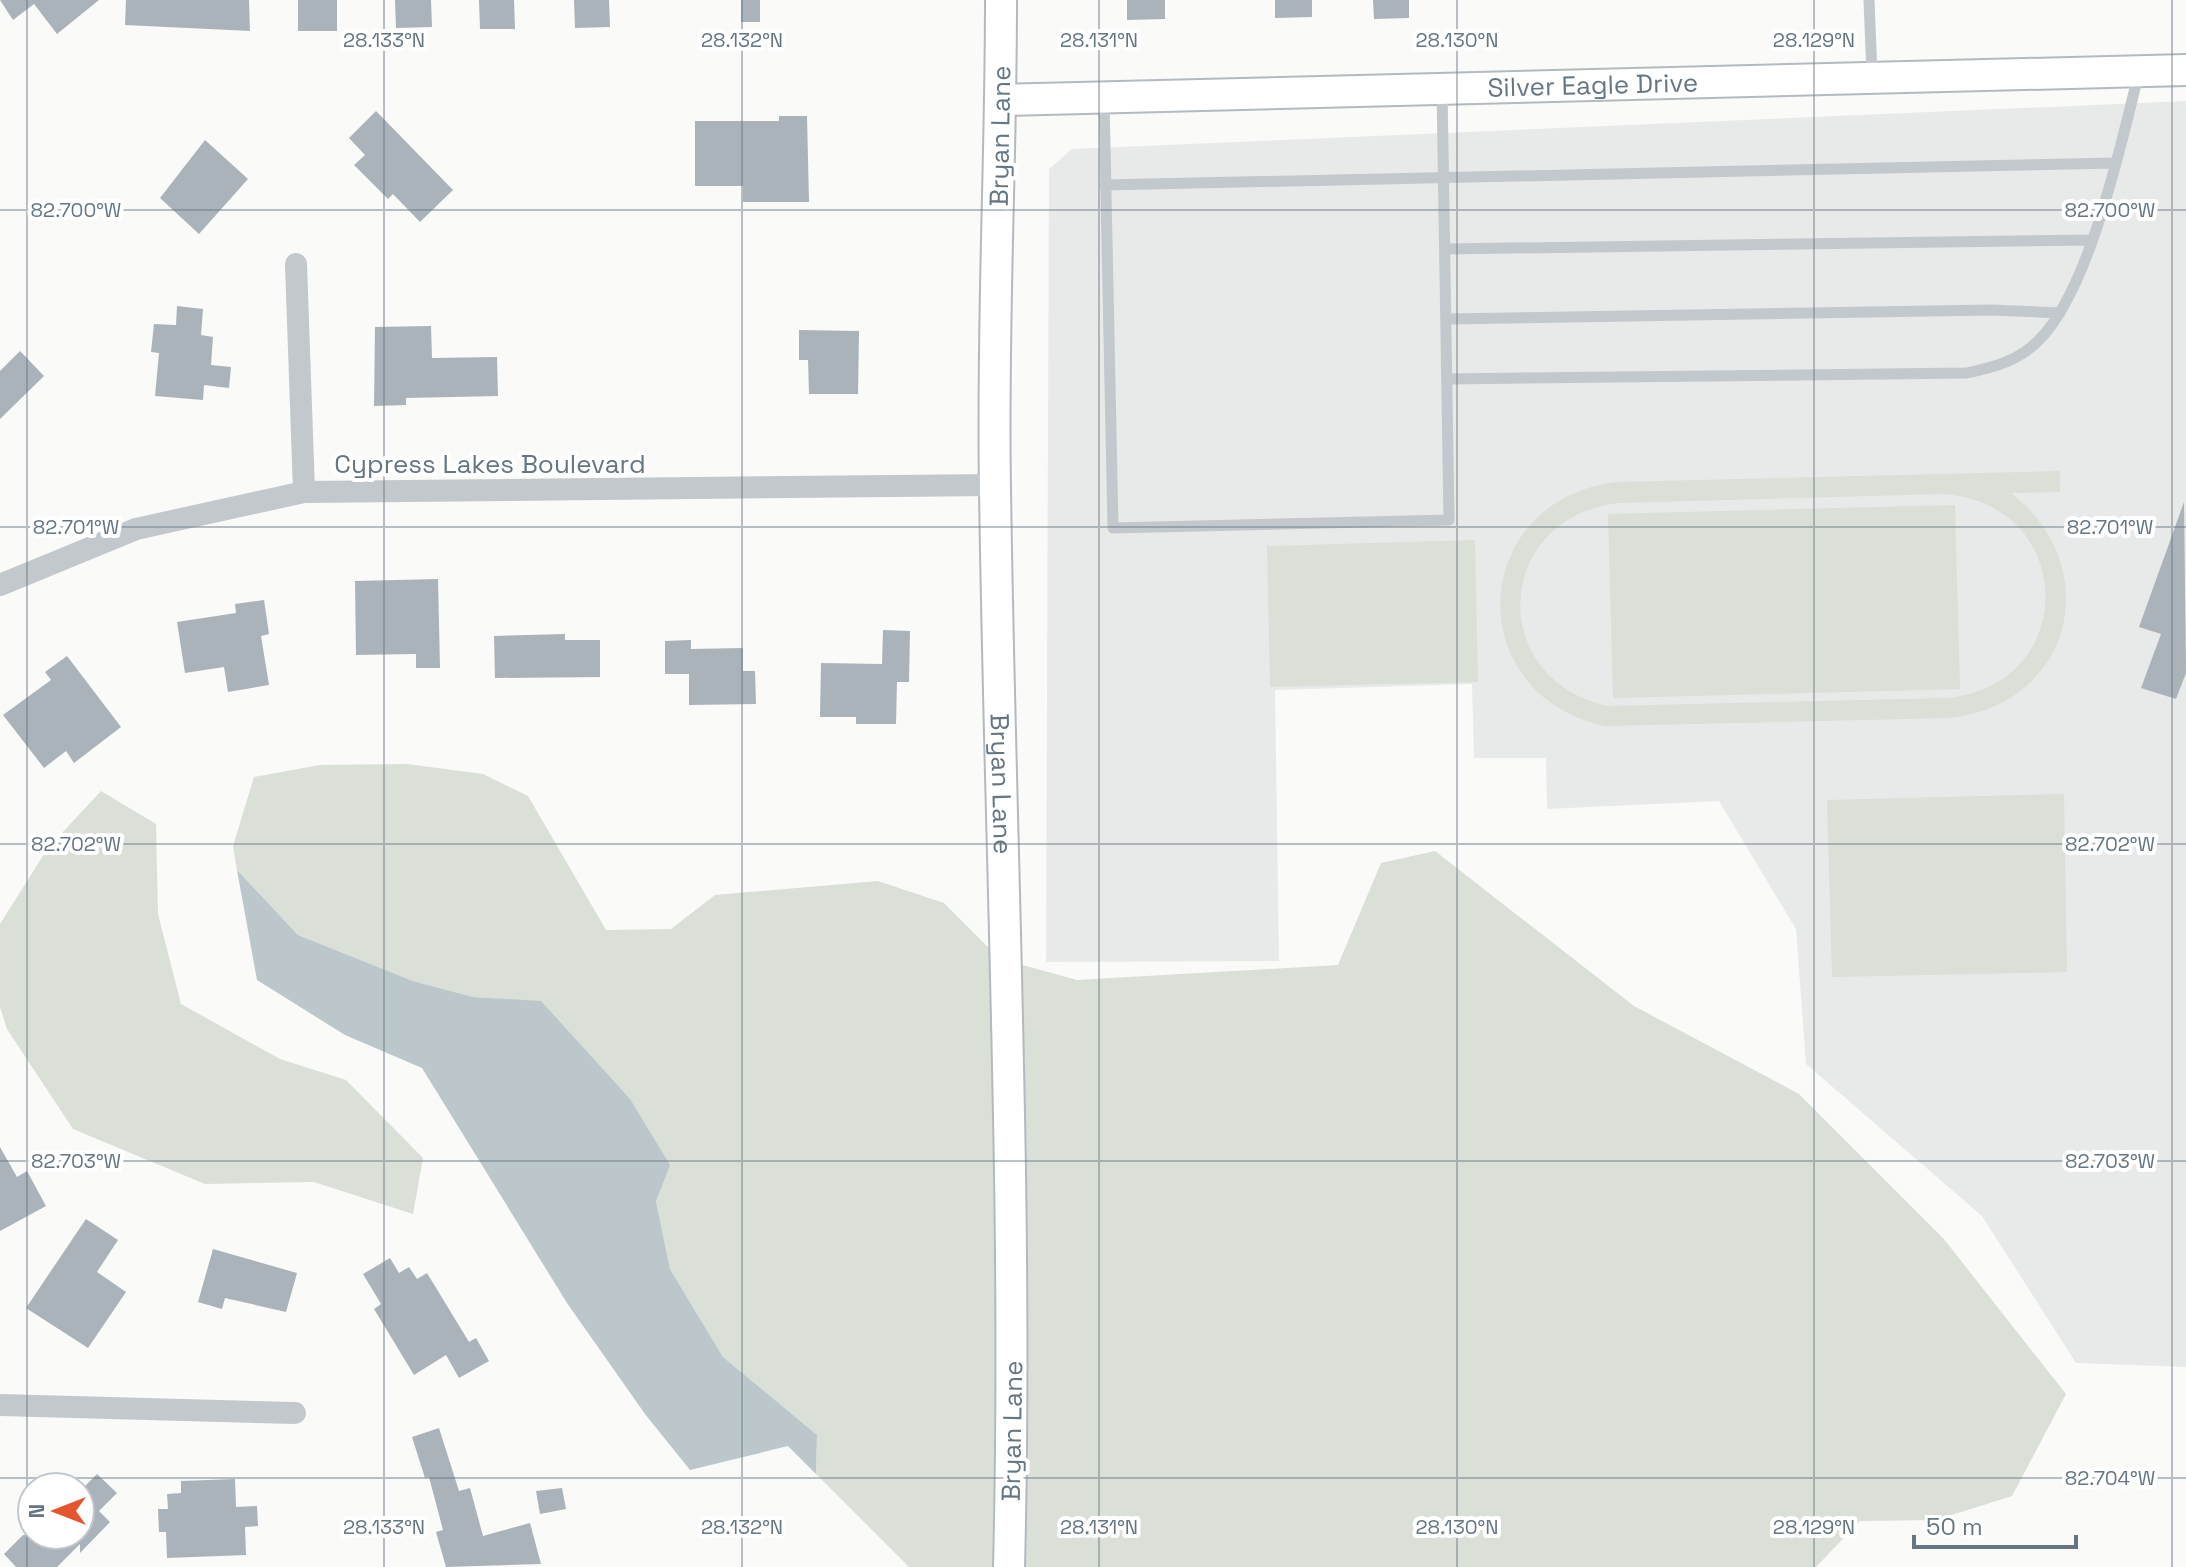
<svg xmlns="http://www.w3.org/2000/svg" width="2186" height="1567" font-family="'Space Grotesk',sans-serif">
	<rect width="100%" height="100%" fill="#fafaf8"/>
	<!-- built -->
	<path fill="#e8e9e9" d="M2186,101V1367L2076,1363L1982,1216L1806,1064L1796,929L1719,801L1547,809L1546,758H1474L1472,684L1275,690L1279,961L1046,962L1049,169L1072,149Z"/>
	<!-- green -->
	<path fill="#dadfd7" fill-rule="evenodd" d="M2060,471V492L2011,493C2107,568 2072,706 1948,718L1605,726C1459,694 1468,500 1617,482ZM1942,494C2077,502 2081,684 1948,698L1608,706C1485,679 1494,518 1618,503Z
		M1955,505L1960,689L1613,698L1608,514Z
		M1475,540L1478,682L1270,687L1267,546Z
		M407,764L483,774L528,796L606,930L671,929L715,895L878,881L944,903L994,953L999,1124L997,1567H909L816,1474L817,1435L723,1357L670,1269L656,1201L541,1002L473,997L413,981L298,935L237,870L233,846L254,777L320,765Z
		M101,791L156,824L158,914L181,1004L280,1059L346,1080L423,1158L413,1214L314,1182L205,1184L73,1129L7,1029L0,1007V924L48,848Z
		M2064,794L2067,972L1832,977L1827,800Z
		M1435,851L1634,1006L1799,1094L1943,1238L2066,1394L2012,1496L1936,1520L1860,1521L1816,1567H1022L1019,964L1077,980L1338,965L1381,863Z"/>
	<!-- water -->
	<path fill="#bbc7cb" d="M237,870L298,935L413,981L473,997L541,1001L630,1099L670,1165L656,1201L670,1269L723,1357L817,1435L816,1474L788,1446L690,1470L645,1414L567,1303L422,1068L345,1035L257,980Z"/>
	<!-- building -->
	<path fill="#aab3b9" d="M0,0H99L57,34L34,4L13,20Z
		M126,0H249L250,31L125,25Z
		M298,0H337V31H298Z
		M395,0H431L432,27L396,28Z
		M479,0H514L515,29H480Z
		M574,0H609L610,27L575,28Z
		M741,0H760V22H741Z
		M1127,0H1165V19L1127,20Z
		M1275,0H1312V17L1275,18Z
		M1373,0H1409V18L1374,19Z
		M376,111L453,190L420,222L393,194L388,199L354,165L365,155L349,138Z
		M779,116H807L809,202H743V186H695V121H779Z
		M205,140L248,179L199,234L160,198Z
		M177,306L203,309L201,335L213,337L211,365L231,367L229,388L204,385L203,400L155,396L159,353L151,352L154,324L176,325Z
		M431,326L432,358L497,357L498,396L406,398V405L374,406L375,327Z
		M799,330L859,331L858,394H809L808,360H799Z
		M20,351L44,376L0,419V371Z
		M2184,502L2186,673L2176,699L2141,688L2161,634L2139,627Z
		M438,579L440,668H416V654L356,655L355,581Z
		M264,600L269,634L261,636L269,685L228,692L224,667L185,673L177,622L236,613L235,604Z
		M883,630L910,631L909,682H897L896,724H856V717H820L821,663L882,664Z
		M565,634V640H600V677L495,678L494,636Z
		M691,640V649L743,648V671H755L756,704L689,705V674H665V641Z
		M67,656L121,727L74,763L66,751L44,768L3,715L51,680L45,672Z
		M0,1147L17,1177L27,1171L46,1206L0,1231Z
		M86,1219L118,1240L97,1272L126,1292L88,1348L26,1308Z
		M213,1249L297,1273L286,1312L225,1298L222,1309L198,1302Z
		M390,1258L399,1273L409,1267L417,1279L427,1273L469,1342L476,1338L489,1361L459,1378L446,1355L414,1375L374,1309L381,1304L363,1274Z
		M439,1428L459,1491L470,1488L483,1536L530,1523L541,1564L446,1567L436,1532L443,1530L429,1477L425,1478L412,1437Z
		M97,1474L117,1493L99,1511L110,1522L80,1553V1544L57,1567H16L4,1554L23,1535H80V1491Z
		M235,1479L236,1507L257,1506L258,1526L245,1527L246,1555L167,1558L166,1532H159L158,1509H168L167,1494L181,1493V1481Z
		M562,1488L566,1509L540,1514L536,1491Z"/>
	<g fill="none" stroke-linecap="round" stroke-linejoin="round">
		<!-- secondary casing -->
		<g stroke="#b3babf" stroke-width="34">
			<g id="secondary">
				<path id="s1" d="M1001,0C1001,163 992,326 995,488C1000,848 1018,1207 1009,1567"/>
				<path id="s2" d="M1001,100L2186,70"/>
			</g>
		</g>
		<!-- lane -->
		<path stroke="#c3c8cc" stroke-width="11" d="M1869,0L1872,75
			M1104,97L1113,528L1449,520L1442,89
			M1105,185L2116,163
			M1445,249L2090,240
			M1447,319L1991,310L2060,313
			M1448,379L1967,373C1994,367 2019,361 2039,340C2090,289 2121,144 2139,72"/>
		<!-- street -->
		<path stroke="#c3c8cc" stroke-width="22" d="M296,264L304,492
			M0,585L136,529L304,492L995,485
			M0,1405L295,1413"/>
		<!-- secondary -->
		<use href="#secondary" stroke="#fff" stroke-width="30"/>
	</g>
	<!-- ticks -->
	<path fill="none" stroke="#657683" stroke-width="2" stroke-opacity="0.45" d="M27,0V1567M384,0V1567M742,0V1567M1099,0V1567M1457,0V1567M1814,0V1567M2172,0V1567M0,210H2186M0,527H2186M0,844H2186M0,1161H2186M0,1478H2186"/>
	<g text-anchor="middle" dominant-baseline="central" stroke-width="8" stroke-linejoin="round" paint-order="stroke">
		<!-- street labels -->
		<g font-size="26" fill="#657683" stroke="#fff">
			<text stroke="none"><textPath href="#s2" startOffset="592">Silver Eagle Drive</textPath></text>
			<text transform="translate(1000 136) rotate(-89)">Bryan Lane</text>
			<text x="490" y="464">Cypress Lakes Boulevard</text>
			<text stroke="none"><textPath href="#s1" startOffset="784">Bryan Lane</textPath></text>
			<text transform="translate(1012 1431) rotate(-89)">Bryan Lane</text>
		</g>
	</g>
	<g font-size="20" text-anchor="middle" fill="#657683" stroke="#fff" stroke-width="8" stroke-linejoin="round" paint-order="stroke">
		<text x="384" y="47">28.133°N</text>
		<text x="742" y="47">28.132°N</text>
		<text x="1099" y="47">28.131°N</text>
		<text x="1457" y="47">28.130°N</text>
		<text x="1814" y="47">28.129°N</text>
		<text x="2110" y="217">82.700°W</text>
		<text x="76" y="217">82.700°W</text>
		<text x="2110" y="534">82.701°W</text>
		<text x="76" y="534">82.701°W</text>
		<text x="2110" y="851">82.702°W</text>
		<text x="76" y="851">82.702°W</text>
		<text x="2110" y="1168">82.703°W</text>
		<text x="76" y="1168">82.703°W</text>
		<text x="2110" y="1485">82.704°W</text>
		<text x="384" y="1534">28.133°N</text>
		<text x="742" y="1534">28.132°N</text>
		<text x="1099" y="1534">28.131°N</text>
		<text x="1457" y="1534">28.130°N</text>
		<text x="1814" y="1534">28.129°N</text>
	</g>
	<!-- north arrow -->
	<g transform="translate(56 1511) rotate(270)"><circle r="38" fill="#ffffff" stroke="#c1c8cd" stroke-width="2"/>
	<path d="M0-6L14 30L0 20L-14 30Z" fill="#e4572e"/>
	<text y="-12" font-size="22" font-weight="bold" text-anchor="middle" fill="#657683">N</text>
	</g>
	<!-- scale -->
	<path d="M1914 1535v12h162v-12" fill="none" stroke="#657683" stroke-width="4"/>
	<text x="1926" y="1535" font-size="24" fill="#657683" stroke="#ffffff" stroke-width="6" paint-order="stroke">50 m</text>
</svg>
